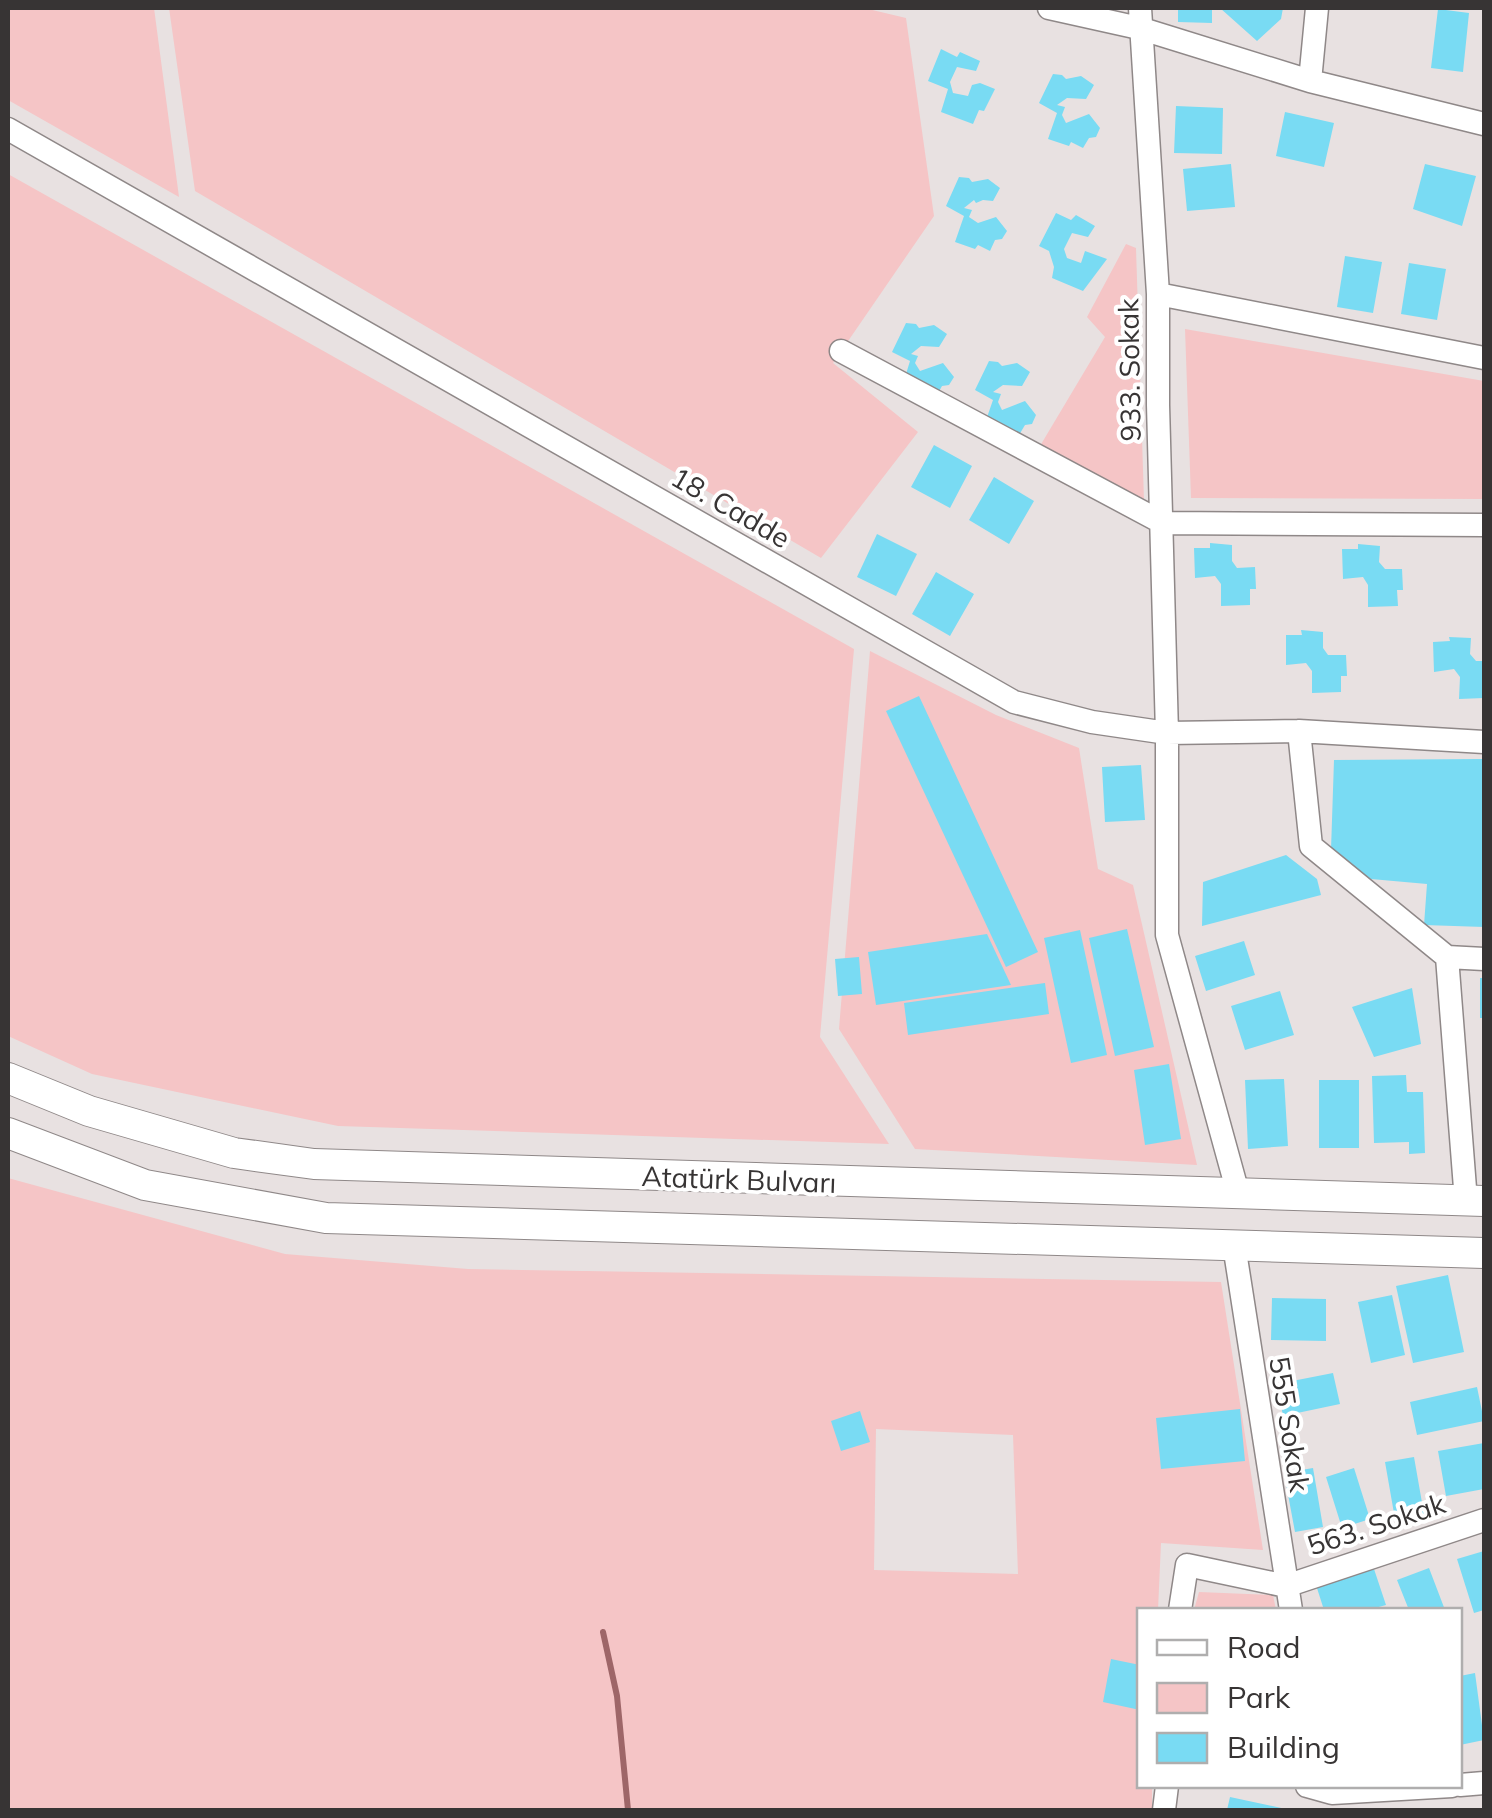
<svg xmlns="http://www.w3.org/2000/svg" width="1492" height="1818" font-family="Mulish,sans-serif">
	<rect width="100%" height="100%" fill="#e8e1e1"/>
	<!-- green -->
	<path fill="#f5c5c6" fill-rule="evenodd" d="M8,8H154L179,197L8,100Z
		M169,8H864L906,18L934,216L833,363L918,432L821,558L195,191Z
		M8,174L854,649L820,1037L889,1144L338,1126L92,1074L8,1036Z
		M1126,244L1136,248L1144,501L1040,446L1105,337L1087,317Z
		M1185,329L1484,381V499L1191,498Z
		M870,651L996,715L1079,748L1098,869L1133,885L1197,1165L915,1149L839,1029Z
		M8,1178L285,1254L468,1269L1221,1282L1263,1550L1161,1543L1158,1610H1140V1786H1152V1810H8ZM876,1429L1013,1435L1018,1574L874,1570Z
		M1199,1592L1273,1595L1276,1610H1194Z"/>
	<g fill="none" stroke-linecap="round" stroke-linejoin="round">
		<!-- stream -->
		<path stroke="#9e6668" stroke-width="6" d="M603,1632L617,1696L628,1810"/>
	</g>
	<!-- building -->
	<path fill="#79dbf3" d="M1178,8H1212V23L1178,22Z
		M1220,8H1283L1281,19L1257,41Z
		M1438,9L1469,13L1463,72L1431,68Z
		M941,49L957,57L960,52L980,61L976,71L957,67L950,82L953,93L968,96L972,85L980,83L995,89L984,111L979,110L973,124L941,112L948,89L928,81Z
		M1053,74L1062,75L1066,79L1081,76L1094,85L1086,99L1067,98L1057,105L1065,107L1062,115L1066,123L1089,114L1100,128L1096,137L1089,138L1083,148L1071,142L1069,146L1048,139L1057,113L1039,103Z
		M1176,106L1223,108L1222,154L1174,153Z
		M1285,112L1334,123L1324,167L1276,156Z
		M1231,164L1235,207L1187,211L1183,169Z
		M1425,164L1476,176L1462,226L1413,209Z
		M959,177L969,178L972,182L988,179L1000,188L993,201L983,200L976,203L974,200L964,208L972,210L969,217L978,223L996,217L1007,231L1002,239L995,240L990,251L978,245L975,249L955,242L964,216L946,206Z
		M1056,213L1071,220L1076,215L1095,226L1088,237L1072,233L1064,249L1067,258L1081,263L1085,251L1107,259L1083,291L1052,278L1054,267L1049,251L1039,246Z
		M1345,256L1382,262L1373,313L1337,307Z
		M1409,263L1446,269L1437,320L1401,314Z
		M906,323L916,324L919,328L934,325L947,334L939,347L921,346L911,354L918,356L915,363L920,371L943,363L954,377L949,385L942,386L936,397L902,387L910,361L892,352Z
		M989,361L998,362L1002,366L1017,363L1030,372L1022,386L1003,385L993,392L1001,394L998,402L1002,410L1025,401L1036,415L1032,424L1025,425L1019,435L984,426L993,400L975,390Z
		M934,445L972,466L950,508L911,487Z
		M994,477L1034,501L1009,544L969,520Z
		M877,534L917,554L896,596L857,577Z
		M1210,543L1232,545V561L1237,568L1255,567L1256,589H1250V605L1221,606V584L1215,576L1195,578L1194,548H1210Z
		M1358,544L1380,546L1379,562L1385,569H1402L1403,590H1397L1398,606L1368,607V585L1363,577L1343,579L1342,549H1358Z
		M936,572L974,594L950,636L912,614Z
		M1301,630L1323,632V648L1328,655H1346L1347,676H1341V692L1312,693V671L1306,663L1286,665V635H1302Z
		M1449,637L1471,638L1470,654L1476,661H1484V698L1459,699L1460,677L1454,669L1434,672L1433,642L1450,641Z
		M919,696L1038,952L1006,967L886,711Z
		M1484,759V927L1424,925L1427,884L1371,879L1331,850L1334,760Z
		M1141,765L1145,820L1105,822L1102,767Z
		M1286,855L1317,879L1321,895L1202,926L1203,882Z
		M1127,929L1154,1047L1115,1056L1089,938Z
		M1080,930L1107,1055L1071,1063L1044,938Z
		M987,934L1011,985L876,1005L868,952Z
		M1244,941L1255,975L1206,991L1195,956Z
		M859,957L862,994L838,996L835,959Z
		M1480,978H1484V1018H1480Z
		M1045,983L1049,1014L908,1035L904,1003Z
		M1412,988L1421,1044L1374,1057L1352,1007Z
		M1280,991L1294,1035L1245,1050L1231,1006Z
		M1169,1064L1181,1139L1145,1145L1134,1070Z
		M1406,1075L1407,1092H1423L1425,1153L1409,1154V1142L1374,1143L1372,1076Z
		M1284,1079L1288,1146L1248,1149L1245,1080Z
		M1319,1080H1359V1148H1319Z
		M1448,1275L1464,1352L1413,1363L1396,1286Z
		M1392,1295L1405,1355L1371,1363L1358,1302Z
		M1272,1298L1326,1299V1341L1271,1340Z
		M1333,1373L1340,1404L1283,1416L1277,1384Z
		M1477,1387L1484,1421L1417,1435L1410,1402Z
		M1240,1409L1245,1461L1161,1469L1156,1418Z
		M860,1411L870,1442L841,1451L831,1421Z
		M1484,1443V1489L1446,1496L1438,1451Z
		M1414,1457L1424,1514L1395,1519L1385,1462Z
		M1313,1468L1323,1527L1295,1532L1284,1473Z
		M1354,1468L1370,1519L1342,1528L1326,1477Z
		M1484,1551V1610L1474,1613L1457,1559Z
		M1373,1566L1386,1605L1368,1610H1324L1316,1585Z
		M1429,1568L1445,1610H1409L1397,1580Z
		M1111,1659L1140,1665V1710L1103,1702Z
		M1475,1673L1484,1740L1460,1745V1676Z
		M1230,1797L1286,1809V1810H1227Z"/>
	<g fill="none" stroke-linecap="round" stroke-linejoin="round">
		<!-- minor casing -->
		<g stroke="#8f8888" stroke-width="25">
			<path id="minor" d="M1049,8L1139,28L1310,81L1484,124
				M1140,8L1158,294V405L1167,733V935L1238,1193
				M1310,81L1317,8
				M8,129L1014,702L1092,722L1167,733L1299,731L1484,742
				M1158,294L1484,358
				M841,351L1163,523L1484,525
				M1299,731L1311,846L1447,957L1484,959
				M1447,957L1466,1201
				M1234,1245L1291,1610
				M1180,1610L1187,1565L1286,1586L1484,1520
				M1460,1785L1484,1783
				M1307,1786L1332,1793L1452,1786
				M1164,1810L1167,1786"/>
		</g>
		<!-- major casing -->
		<g stroke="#8f8888" stroke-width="32">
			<path id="major" d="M8,1078L89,1111L234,1153L314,1164L1484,1201
				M8,1133L145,1185L326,1218L1484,1253"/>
		</g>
		<!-- minor -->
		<use href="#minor" stroke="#fff" stroke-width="22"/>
		<!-- major -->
		<use href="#major" stroke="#fff" stroke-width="30"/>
	</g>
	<g text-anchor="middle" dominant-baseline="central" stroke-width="8" stroke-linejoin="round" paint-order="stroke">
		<!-- street labels -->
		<g font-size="28" fill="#373434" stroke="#fff">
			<text transform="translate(1129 370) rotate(-91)">933. Sokak</text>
			<text transform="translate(731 507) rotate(30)">18. Cadde</text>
			<text transform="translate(739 1179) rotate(2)">Atatürk Bulvarı</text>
			<text transform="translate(1290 1424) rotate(81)">555 Sokak</text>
			<text transform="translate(1376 1524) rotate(-18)">563. Sokak</text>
		</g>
	</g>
	<!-- border -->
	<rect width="1492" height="1818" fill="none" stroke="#373434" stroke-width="20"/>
	<!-- legend -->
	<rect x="1137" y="1608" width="325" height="180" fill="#ffffff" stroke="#afaeae" stroke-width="2.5"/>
	<rect x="1157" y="1640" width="50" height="15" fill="#ffffff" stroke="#afaeae" stroke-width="2.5"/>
	<text x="1227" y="1658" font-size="30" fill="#373434">Road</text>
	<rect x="1157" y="1683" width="50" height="30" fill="#f5c5c6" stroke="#afaeae" stroke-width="2.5"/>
	<text x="1227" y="1708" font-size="30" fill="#373434">Park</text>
	<rect x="1157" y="1733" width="50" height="30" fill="#79dbf3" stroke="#afaeae" stroke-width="2.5"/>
	<text x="1227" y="1758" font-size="30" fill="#373434">Building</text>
</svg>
